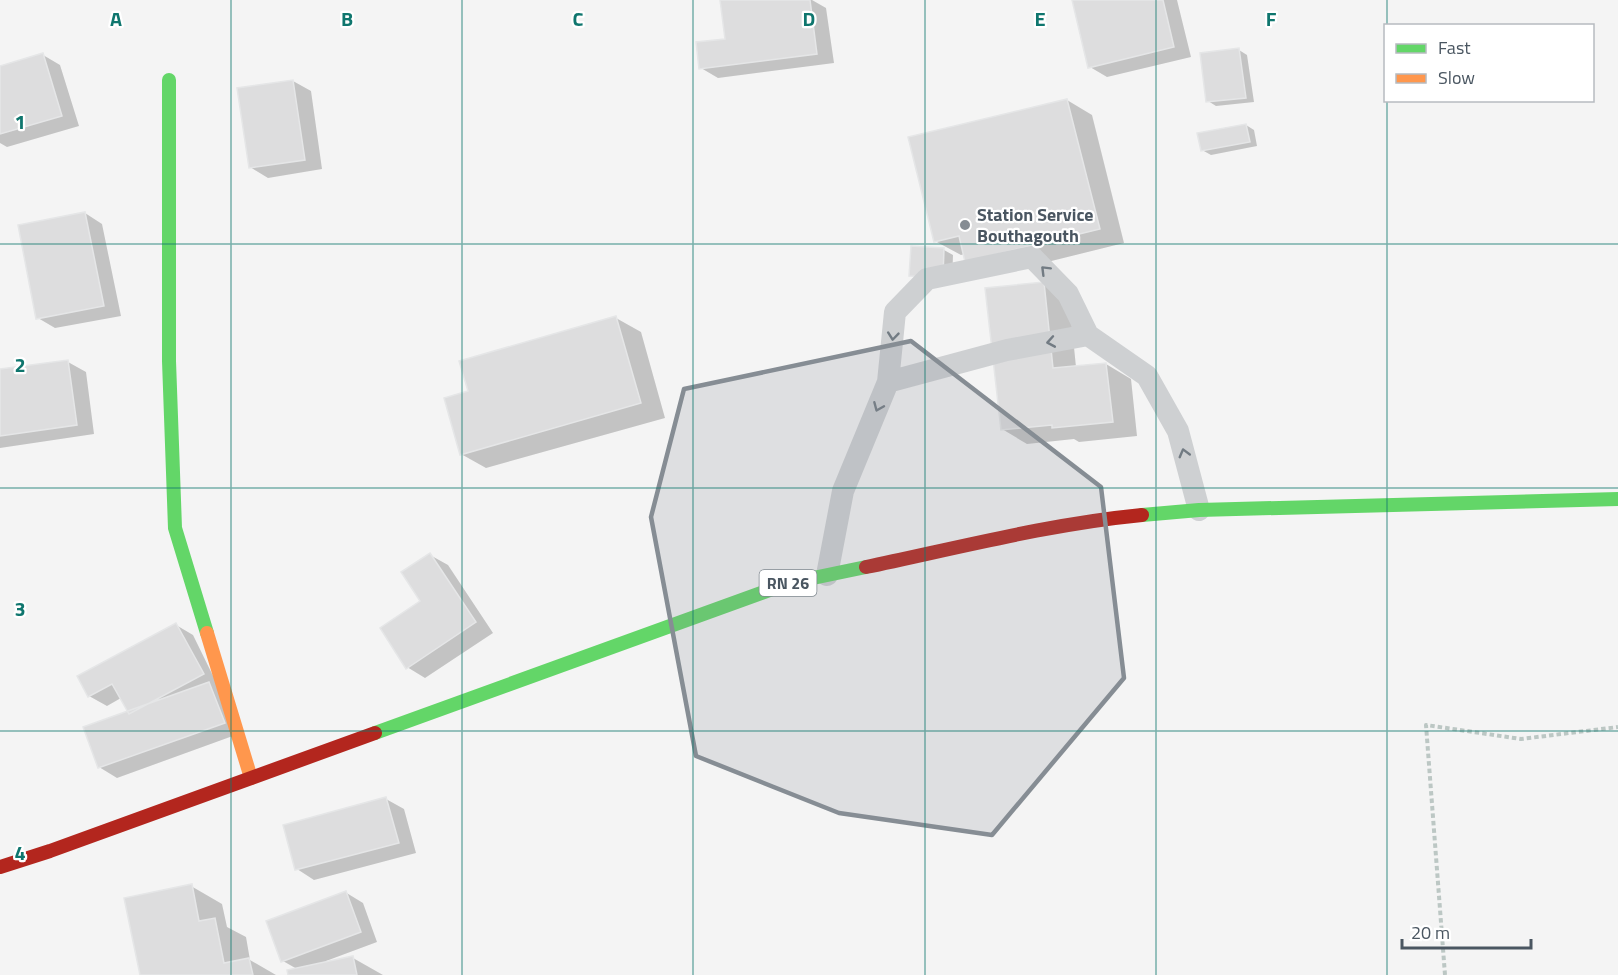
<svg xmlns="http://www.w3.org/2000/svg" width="1618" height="975" font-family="'Titillium Web',sans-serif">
<rect width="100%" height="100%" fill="#f4f4f4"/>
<!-- shadow -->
<path fill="#0003" d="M722,0h90l14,8 8,55 -116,15 -17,-10 26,-28z
M1073,0h104l14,57 -84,20 -17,-10z
M1239,50l8,5 7,47 -38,4 -8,-5z
M43,55l17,10 19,61 -72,21 -7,-4v-76z
M293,81l18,10 11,78 -54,9 -18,-11z
M1067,100l25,15 32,128 -133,33 -26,-22 -4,1 -26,-14z
M1246,125l8,5 3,16 -46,9 -9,-5z
M85,213l17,11 19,92 -66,12 -17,-10z
M913,248l31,2 9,5 -1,27 -32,-2 -9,-5z
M1043,283l26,15 7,69 30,-3 25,15 6,57 -58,6 -5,-3 -47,5 -25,-15z
M616,318l25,14 24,86 -179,50 -25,-14 9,-62z
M68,362l18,10 8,62 -94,14v-77z
M430,555l18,10 45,68 -68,45 -18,-11 15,-66z
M176,625l17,10 48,98 -124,45 -18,-11 30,-55 -8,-14 -14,8 -18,-10z
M386,799l18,10 12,44 -102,27 -17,-11z
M191,886l31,18 5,23 19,10 4,23 26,15h-135z
M345,892l18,11 14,39 -51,19 1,2 26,-5 30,17h-93l7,-6 -14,-8z"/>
<!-- building -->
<path fill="#ddddde" stroke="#e5e6e7" stroke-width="1.5" d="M720,0h90l7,54 -118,15 -3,-27 29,-3z
M1072,0h91l11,47 -86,21z
M1239,48l7,50 -40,4 -6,-49z
M43,53l19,63 -62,18v-68z
M293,80l12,80 -56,8 -12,-80z
M1067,99l33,130 -135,33 -6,-26 -25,6 -26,-105z
M1246,124l4,18 -49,9 -4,-18z
M85,212l19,94 -68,13 -18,-94z
M911,246l33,2 -1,30 -34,-2z
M1044,282l9,86 53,-5 7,59 -61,6v-3l-51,5 -16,-142z
M616,316l25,87 -181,52 -16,-57 24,-7 -9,-30z
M68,360l9,65 -77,11v-67z
M430,553l46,69 -70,47 -26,-41 40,-27 -19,-29z
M176,623l28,51 -75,40 -17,-30 -24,13 -11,-21z
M209,682l16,41 -127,45 -15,-41z
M386,797l13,46 -104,27 -12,-45z
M192,884l7,37 16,-3 9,45 25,-5 4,17h-113l-16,-77z
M346,891l15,41 -80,30 -15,-41z
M353,956l4,19h-69l-1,-5z"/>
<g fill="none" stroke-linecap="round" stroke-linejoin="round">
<!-- path -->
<path stroke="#bcc7c4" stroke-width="4" stroke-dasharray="4.5 3" stroke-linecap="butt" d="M1445,975l-19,-250 95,14 97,-12"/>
<!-- lane -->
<path stroke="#ced0d2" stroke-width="22" d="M888,382l7,-70 32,-33 105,-22 36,37 20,41
M827,575l16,-84 45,-109 119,-32 81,-15 59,41 31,55 21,79"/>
<!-- fast -->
<path stroke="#63d668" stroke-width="14" d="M169,80v281l6,167 32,105
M1142,515l57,-5 419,-11
M375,733l414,-150 77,-16"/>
<!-- slow -->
<path stroke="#ff974d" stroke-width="14" d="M207,633l44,145"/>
<!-- jam -->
<path stroke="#b3261e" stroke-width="14" d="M866,567c91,-19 183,-43 276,-52
M0,867l50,-16 325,-118"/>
</g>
<!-- one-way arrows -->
<defs><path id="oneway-chevron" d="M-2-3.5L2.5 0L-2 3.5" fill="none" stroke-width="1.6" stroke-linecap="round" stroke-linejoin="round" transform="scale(1.5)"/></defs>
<g stroke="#727b83">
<use href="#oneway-chevron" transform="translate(1045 270) rotate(-135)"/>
<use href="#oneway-chevron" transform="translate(893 336) rotate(96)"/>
<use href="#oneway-chevron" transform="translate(1051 342) rotate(170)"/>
<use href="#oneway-chevron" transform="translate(878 407) rotate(113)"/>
<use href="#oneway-chevron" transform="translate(1184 453) rotate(-105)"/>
</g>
<!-- marked area -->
<path fill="#868d94" fill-opacity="0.2" stroke="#868d94" stroke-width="4.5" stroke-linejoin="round" d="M911,341l190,146 23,191 -132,157 -153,-22 -143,-57 -45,-239 33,-128z"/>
<!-- grid -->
<path fill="none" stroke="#0f766e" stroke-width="1.5" stroke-opacity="0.55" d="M231,0v975M462,0v975M693,0v975M925,0v975M1156,0v975M1387,0v26M1387,100v875M0,244h1618M0,488h1618M0,731h1618"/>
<!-- markers -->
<circle fill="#868d94" stroke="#fff" stroke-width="2" cx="965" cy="225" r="6"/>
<g text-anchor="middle" stroke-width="4.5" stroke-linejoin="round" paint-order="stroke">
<!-- shield labels -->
<rect fill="#fff" stroke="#808990" stroke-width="1.5" x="759.5" y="570" width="57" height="26" rx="4.5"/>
<g font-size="16" font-weight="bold" fill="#4a5661">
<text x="788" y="589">RN 26</text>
</g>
<!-- poi labels -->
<g font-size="18" font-weight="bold" fill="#4a5661" stroke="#fff" text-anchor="start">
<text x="977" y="221">Station Service<tspan x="977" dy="21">Bouthagouth</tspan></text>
</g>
</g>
<g font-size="20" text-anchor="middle" font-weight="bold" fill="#0f766e" stroke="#fff" stroke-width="4.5" stroke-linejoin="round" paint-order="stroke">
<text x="116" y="26">A</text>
<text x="347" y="26">B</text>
<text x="578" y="26">C</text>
<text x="809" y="26">D</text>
<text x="1040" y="26">E</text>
<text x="1271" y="26">F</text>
<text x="20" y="129">1</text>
<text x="20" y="372">2</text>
<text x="20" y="616">3</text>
<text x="20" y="860">4</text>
</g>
<!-- legend -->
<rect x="1384" y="24" width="210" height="78" fill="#ffffff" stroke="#b7bbc0" stroke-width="1.5"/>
<rect x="1396" y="44" width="30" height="9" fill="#63d668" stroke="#b7bbc0" stroke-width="1.5"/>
<text x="1438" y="54" font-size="18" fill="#4a5661">Fast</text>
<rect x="1396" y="74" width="30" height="9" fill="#ff974d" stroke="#b7bbc0" stroke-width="1.5"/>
<text x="1438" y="84" font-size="18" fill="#4a5661">Slow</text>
<!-- scale -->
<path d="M1402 939v9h129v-9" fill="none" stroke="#4a5661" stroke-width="3"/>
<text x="1411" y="939" font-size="18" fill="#4a5661" stroke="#ffffff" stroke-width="4.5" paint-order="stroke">20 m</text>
</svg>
